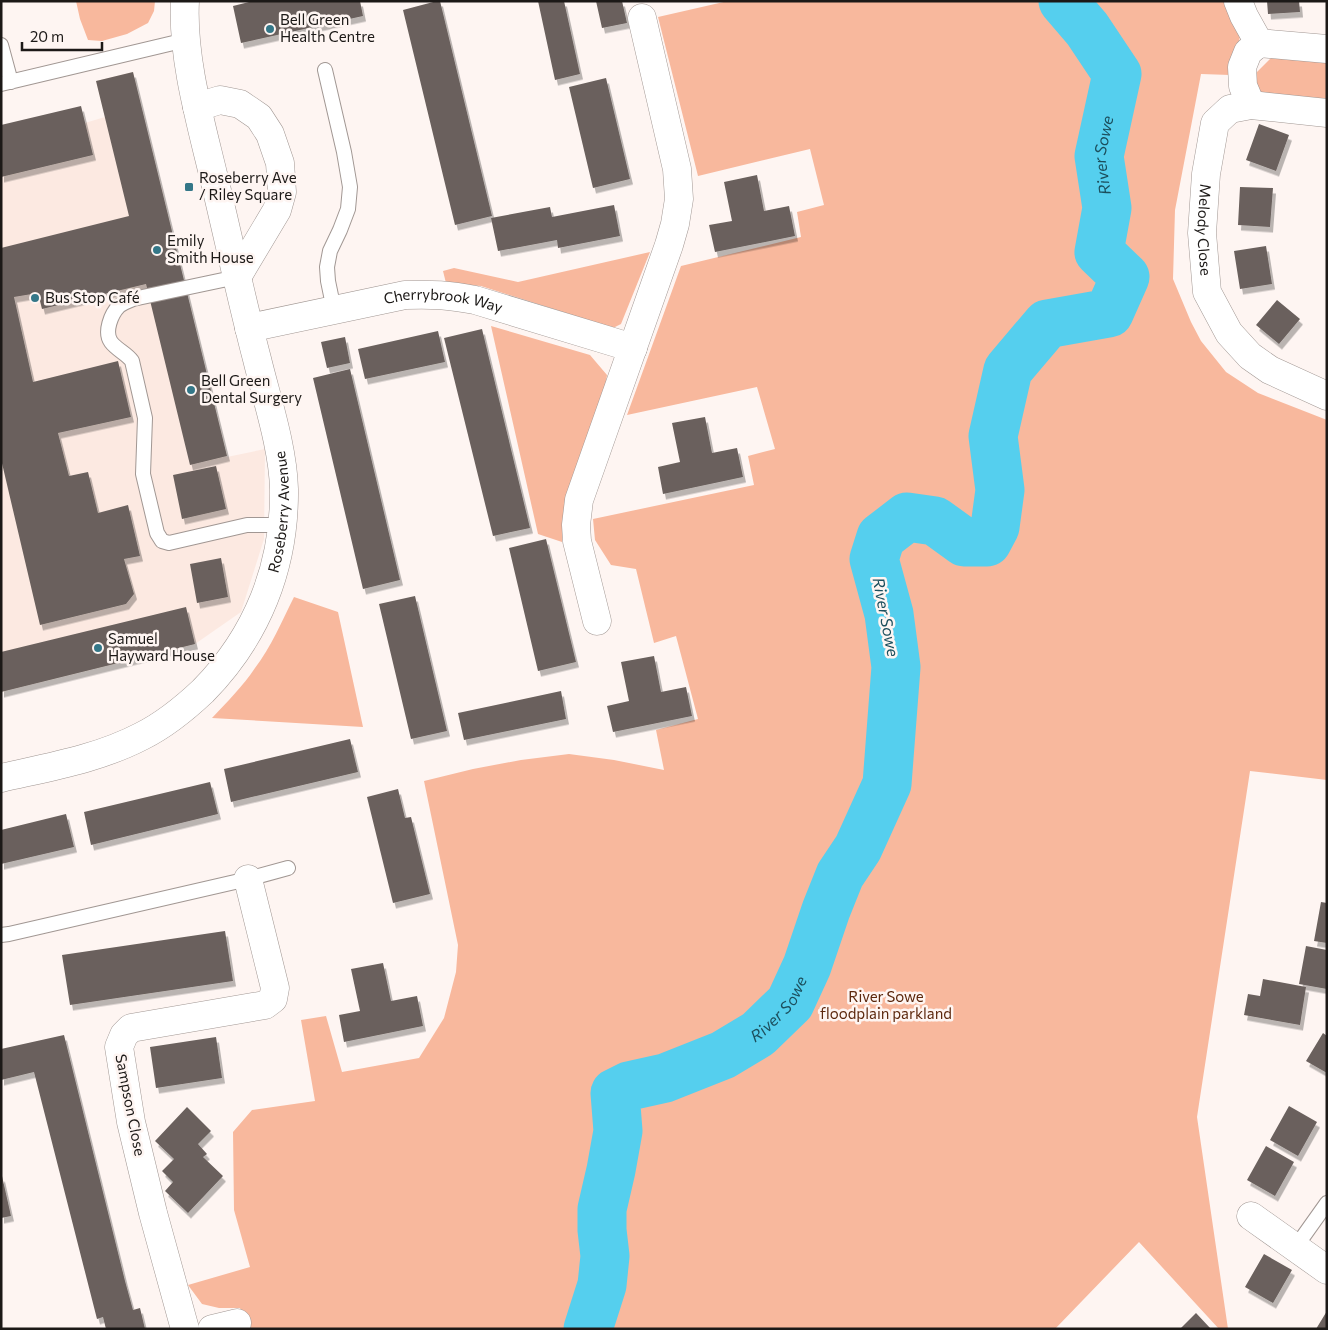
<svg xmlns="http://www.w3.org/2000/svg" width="1328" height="1330" font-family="Commissioner,sans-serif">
<defs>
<filter id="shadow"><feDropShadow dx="3" dy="5.5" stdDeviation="0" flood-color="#0004"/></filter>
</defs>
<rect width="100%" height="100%" fill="#fef5f2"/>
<!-- built -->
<path fill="#fce9e1" d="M133,72l94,385 38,-8 -1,90 -23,73 -46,32 -194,48v-544l104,-31 -9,-36z"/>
<!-- green -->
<path fill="#f8b89d" d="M76,1h79l-1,10 -6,12 -21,11 -25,7 -14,-1 -8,-21z
M728,1h498l14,36 -10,38 -29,-1 -26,136 -2,69 18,43 10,19 25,31 32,21 69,27v360l-77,-9 -53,346 31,212h-9l-80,-87 -84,87h-809l-6,-21h-21l-17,-4 -14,-19 62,-18 -16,-57 -1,-78 19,-22 63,-9 -14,-81 25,-4 16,56 77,-14 25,-40 12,-46 2,-27 -34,-164 49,-12 48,-9 48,-6 45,6 50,10 -8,-40 42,-11 -22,-83 -22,7 -18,-74 -25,-4 -16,-25 -2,-21 161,-34 -6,-29 27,-7 -18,-62 -130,28 54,-149 120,-29 -4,-25 27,-7 -14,-56 -112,27 -40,-159z
M1271,58l56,5v39l-62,-6 -9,-9 -1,-13z
M650,252l-29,72 -8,4 -132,-42 -35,-3 -3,-12 11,-3 64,14z
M491,326l99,29 17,20 -2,14 -37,110 -6,43 -24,-8z
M294,597l44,15 25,115 -151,-9c15,-16 31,-32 43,-50 16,-21 27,-47 39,-71z"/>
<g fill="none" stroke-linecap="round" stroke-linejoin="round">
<!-- river -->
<path stroke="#55cfee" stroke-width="49" id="s1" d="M588,1329l14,-44 3,-29 -3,-26v-21l9,-39 7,-39 -3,-38 14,-7 36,-8 58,-23 35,-21 32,-31 17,-37 19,-56 14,-35 18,-27 29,-64 9,-117 -7,-53 -15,-55 7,-22 26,-20 28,4 29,21h23l8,-15 5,-37 -7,-54 15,-66 39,-46 62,-11 16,-36 -26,-25 8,-44 -8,-52 18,-82 -30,-45 -24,-28"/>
</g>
<!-- building -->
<path fill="#6a615d" filter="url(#shadow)" d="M253,1h107l3,15 -122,27 -8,-37z
M437,1h3l52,215 -37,9 -52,-215z
M538,1h26l16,73 -25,6z
M596,1h26l5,22 -25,5z
M1267,1h32l1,11 -32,2z
M133,72l94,384 -37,9 -44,-181 -104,25 -4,-16 -24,4 19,85 85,-21 13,56 -73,16 11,43 19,-4 10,41 30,-8 12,51 -16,3 10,35 -8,10 -86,21 -39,-166v-211l128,-32 -33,-135z
M606,78l24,101 -37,9 -24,-101z
M81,106l12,49 -92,22v-52z
M1259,124l30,11 -13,36 -30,-11z
M757,175l7,36 25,-5 6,30 -80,16 -6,-27 23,-4 -8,-39z
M1240,187l33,1 -3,39 -32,-2z
M614,205l6,31 -62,12 -1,-8 -59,11 -7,-33 59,-11 2,10z
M1266,246l6,38 -32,5 -6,-38z
M1277,300l23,19 -21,25 -23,-19z
M482,329l48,199 -37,8 -49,-198z
M438,331l7,31 -80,17 -7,-30z
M345,337l5,26 -23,5 -6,-26z
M350,369l50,211 -37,9 -50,-211z
M705,417l7,36 25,-5 6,29 -80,17 -5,-27 22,-5 -8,-39z
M216,466l10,43 -44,10 -9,-44z
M546,539l30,123 -38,9 -29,-123z
M221,558l7,39 -31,6 -7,-39z
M415,596l32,135 -36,8 -32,-135z
M186,607l9,37 -194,48v-40z
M654,656l7,36 25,-5 6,29 -79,16 -6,-26 22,-5 -8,-39z
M561,691l5,28 -102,21 -6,-27z
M350,739l8,33 -127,30 -7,-33z
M210,782l8,32 -127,31 -7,-33z
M398,789l7,29 6,-1 19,77 -37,9 -26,-106z
M66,814l8,33 -73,17v-34z
M1321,902l6,1v40l-13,-2z
M225,931l8,50 -163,24 -8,-50z
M1306,946l21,4v39l-28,-5z
M383,963l8,38 26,-5 6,30 -79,16 -5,-27 21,-4 -9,-42z
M1263,979l43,8 -6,38 -56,-10 4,-21 12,2z
M1323,1033l4,3v37l-21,-12z
M64,1035l61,246 8,29 7,-2 5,21h-39l-3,-12 -6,2 -63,-247 -33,8v-31z
M216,1037l6,41 -66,10 -6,-41z
M1289,1106l28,16 -19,34 -28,-16z
M187,1107l24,24 -13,13 9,10 -4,3 20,19 -35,37 -23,-22 8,-9 -11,-11 12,-12 -19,-18z
M1266,1146l28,16 -19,34 -28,-16z
M2,1176l9,40 -10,2v-41z
M1264,1254l28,16 -19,33 -28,-16z
M1327,1311v18h-11z
M1196,1313l15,16h-31z"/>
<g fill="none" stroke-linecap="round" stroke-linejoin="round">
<defs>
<path id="service" d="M1,45l10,37
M325,70l19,82 6,35 -2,22 -8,21 -10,21 -3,16 1,14 6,29
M1,84l185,-44
M237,277l-104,22c-5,2 -10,4 -14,7 -8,8 -15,26 -8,36 6,8 15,11 21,19l13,57 -2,56 14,59 5,8 7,2 78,-18h36
M1,935l8,-1 239,-55 40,-11
M1295,1248l32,-45"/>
<g id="minor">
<path d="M1238,1l6,15 15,27 68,6"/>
<path d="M1251,105l-8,-19 -1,-19 6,-15 11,-9"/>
<path d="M197,107l23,-7 20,4 19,13 11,17 10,29 2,29 -5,18 -40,67"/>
<path id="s2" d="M1327,113l-76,-8 -21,4 -15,14 -9,51 -4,59 5,59 22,41 21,23 20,14 57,26"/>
<path id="s3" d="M249,328l156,-33c27,-1 44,0 70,5l158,48"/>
<path d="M597,621l-20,-80 -1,-16 3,-25 90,-255 6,-21 4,-25 -2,-30 -35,-151"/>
<path id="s4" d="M1,778c48,-11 97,-19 141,-42 22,-11 43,-28 61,-45 54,-55 82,-124 81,-202 -1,-41 -17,-89 -27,-130 -16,-61 -29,-123 -44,-185 -13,-54 -31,-117 -28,-173"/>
<path d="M1251,1216l76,54"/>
<path d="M185,1329l-32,-116 -22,-91 -12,-75 5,-12 7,-7 134,-23 8,-6 2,-11 -27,-109"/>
<path d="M212,1329l25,-6"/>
</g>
</defs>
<!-- service casing -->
<use href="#service" stroke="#a19793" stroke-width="16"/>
<!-- minor casing -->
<use href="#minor" stroke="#a19793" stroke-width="29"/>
<!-- service -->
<use href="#service" stroke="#fff" stroke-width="14"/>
<!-- minor -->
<use href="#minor" stroke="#fff" stroke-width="28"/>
</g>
<!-- markers -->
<g fill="#347788" stroke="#fef5f2" stroke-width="2">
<circle cx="270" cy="29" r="5"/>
<rect x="184" y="182" width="10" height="10" rx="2.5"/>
<circle cx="157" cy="250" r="5"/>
<circle cx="35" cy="298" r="5"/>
<circle cx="191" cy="390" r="5"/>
<circle cx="98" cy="648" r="5"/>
</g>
<g text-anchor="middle" stroke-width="5" stroke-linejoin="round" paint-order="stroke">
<!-- poi labels -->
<g font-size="15" fill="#1c1917" stroke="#fef5f2" text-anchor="start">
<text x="280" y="25">Bell Green<tspan x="280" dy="17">Health Centre</tspan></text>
<text x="199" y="183">Roseberry Ave<tspan x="199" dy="17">/ Riley Square</tspan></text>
<text x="167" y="246">Emily<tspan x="167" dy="17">Smith House</tspan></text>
<text x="45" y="303">Bus Stop Café</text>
<text x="201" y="386">Bell Green<tspan x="201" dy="17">Dental Surgery</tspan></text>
<text x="108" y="644">Samuel<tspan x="108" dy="17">Hayward House</tspan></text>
</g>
<!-- street labels -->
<g font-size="15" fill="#1c1917" stroke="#fef5f2">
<text dy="5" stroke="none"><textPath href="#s2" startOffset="226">Melody Close</textPath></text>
<text dy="5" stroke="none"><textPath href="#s3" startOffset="198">Cherrybrook Way</textPath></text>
<text dy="5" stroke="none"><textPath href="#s4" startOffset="424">Roseberry Avenue</textPath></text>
<text transform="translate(130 1105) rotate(79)" y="5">Sampson Close</text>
</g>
<!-- park labels -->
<g font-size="15" fill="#5c270c" stroke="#fef5f2">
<text x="886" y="1002">River Sowe<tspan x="886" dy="17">floodplain parkland</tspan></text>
</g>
<!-- water labels -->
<g font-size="16" font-style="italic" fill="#1c4f5d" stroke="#fef5f2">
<text dy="6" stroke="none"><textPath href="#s1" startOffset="1525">River Sowe</textPath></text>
<text transform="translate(886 617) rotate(79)" y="6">River Sowe</text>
<text dy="6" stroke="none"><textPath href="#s1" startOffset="429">River Sowe</textPath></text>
</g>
</g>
<!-- border -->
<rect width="1328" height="1330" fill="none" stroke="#1c1917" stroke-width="5"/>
<!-- scale -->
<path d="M22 42v8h80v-8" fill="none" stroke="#1c1917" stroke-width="2.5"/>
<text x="30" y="42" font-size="15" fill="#1c1917" stroke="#fef5f2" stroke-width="4" paint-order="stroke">20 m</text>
</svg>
